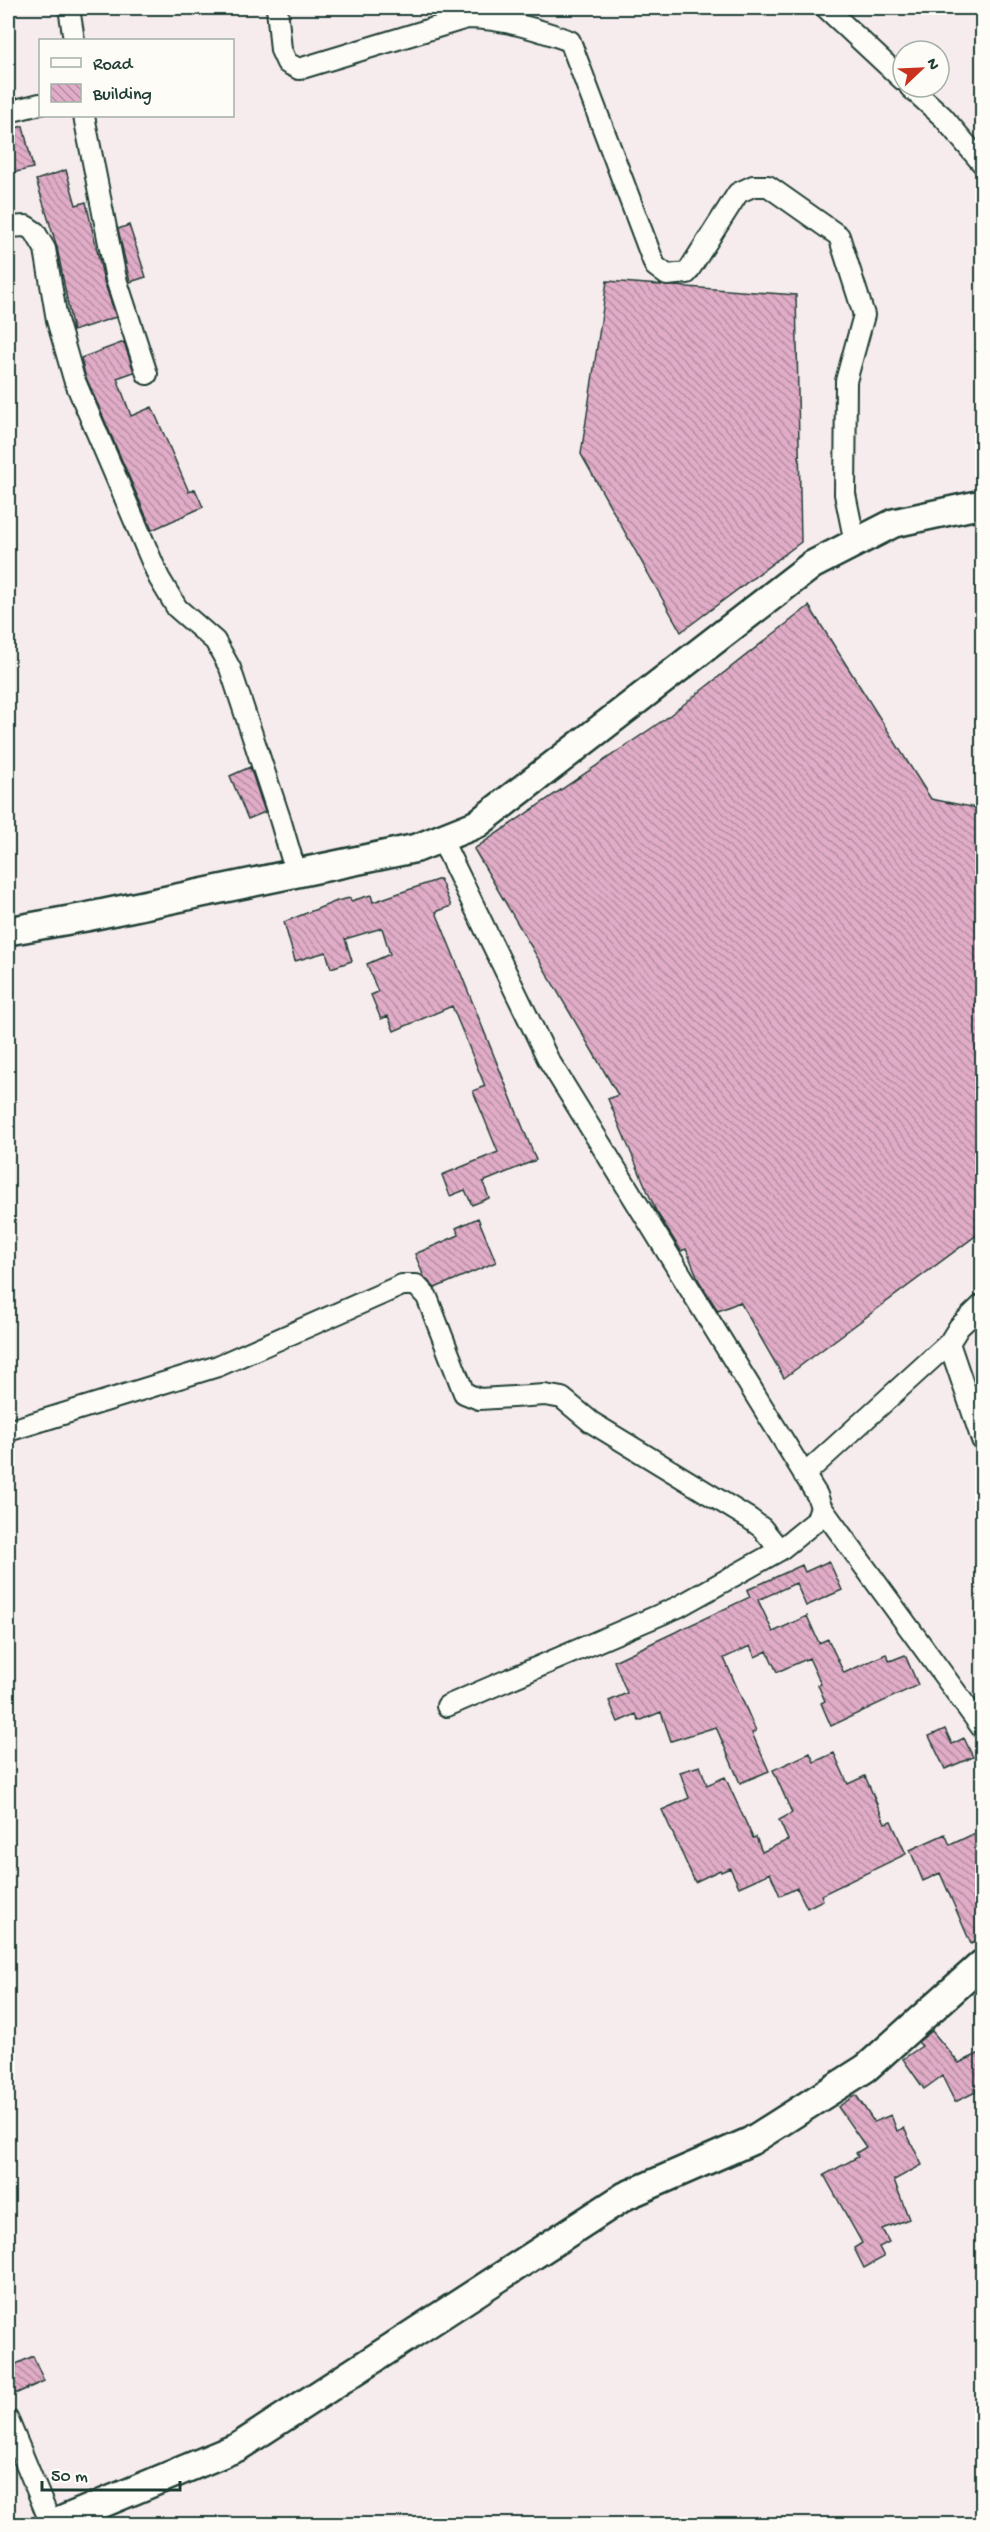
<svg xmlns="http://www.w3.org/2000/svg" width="990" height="2532" font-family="'Gochi Hand',sans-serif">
<defs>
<pattern id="building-back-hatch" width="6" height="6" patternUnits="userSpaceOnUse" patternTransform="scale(1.5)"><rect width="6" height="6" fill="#e1acc7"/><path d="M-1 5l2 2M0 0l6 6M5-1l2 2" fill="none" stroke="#b68da2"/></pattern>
</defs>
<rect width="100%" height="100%" fill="#f7eced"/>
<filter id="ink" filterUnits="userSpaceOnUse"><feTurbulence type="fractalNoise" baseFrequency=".0167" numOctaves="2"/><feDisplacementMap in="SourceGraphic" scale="12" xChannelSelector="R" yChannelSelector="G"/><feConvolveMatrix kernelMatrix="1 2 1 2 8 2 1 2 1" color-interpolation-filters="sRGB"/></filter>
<g filter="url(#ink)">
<!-- building -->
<path fill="url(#building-back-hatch)" stroke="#1f3d34" stroke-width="1.5" d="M23,126l10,42 -25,6v-44z
M66,170l10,35 10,-3 18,79 12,36 -43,14 -16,-84 -21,-67z
M129,225l17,52 -16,5 -12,-53z
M607,281l189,14 5,247 -120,90 -100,-178z
M124,342l10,30 -17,6 14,38 21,-9 37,85 6,-3 8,18 -51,23 -67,-155 -4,-17z
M809,606l122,193 51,10v422l-198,147 -44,-76 -22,9 -19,-30 -13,-32 -5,2 -25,-40 -48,-112 10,-4 -144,-246 191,-130z
M250,767l15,45 -17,7 -18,-43z
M440,879l11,27 -15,6 100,248 -53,22 6,16 -17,7 -7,-15 -15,6 -8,-21 56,-23 -25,-61 12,-5 -33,-80 -58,25 -6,-15 -7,3 -10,-24 7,-3 -11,-28 23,-10 -8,-26 -37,11 7,22 -21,7 -5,-16 -31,9 -11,-39 53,-21 13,-3 1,3 20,-6 2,7z
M478,1218l18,44 -61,26 -11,-11 -9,-23 44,-19 -3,-7z
M829,1561l13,29 -36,16 -10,-23 -38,17 15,32 34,-16 12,27 9,-4 16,34 42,-19 4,7 15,-6 13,30 -87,41 -10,-23 4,-2 -7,-16 3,-1 -12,-26 -32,14 -10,-21 -12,6 -5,-11 -26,12 32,73 -4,2 17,38 -29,12 -24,-56 -45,14 -10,-29 -22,9 -3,-7 -18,8 -9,-21 18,-8 -13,-32 136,-64 -3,-7 55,-25 3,7z
M945,1729l7,15 12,-6 9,19 -28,12 -16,-33z
M810,1753l4,9 20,-9 14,31 17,-8 20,47 6,-2 15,33 -85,41 2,5 -16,8 -10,-20 -17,8 -10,-23 -31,14 -9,-19 -9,4 -1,-2 -25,12 -33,-72 27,-12 -9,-26 20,-6 7,19 18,-8 28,61 3,-1 6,15 26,-12 -9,-20 13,-7 -19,-43z
M982,1830v108l-11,6 -31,-71 -17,8 -13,-31 35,-16 5,11z
M932,2031l27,32 23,-11v37l-27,13 -13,-26 -18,13 -21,-30 19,-13 -4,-4z
M856,2095l18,27 17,-7 6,16 7,-3 18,37 -28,15 15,39 -27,10 7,13 -10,5 5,10 -20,11 -10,-20 8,-5 -38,-68 34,-18 -2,-4 10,-6 -28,-40z
M33,2356l11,25 -36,16v-29z"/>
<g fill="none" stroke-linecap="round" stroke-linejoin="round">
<defs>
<path id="street" d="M69,8l5,32
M277,8l4,42 6,13 12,6 168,-51c34,0 71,11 103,23l85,225 12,9 20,-2 51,-80 15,-7h15l71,50 25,79 -18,66 -1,113 10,49
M826,8l77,72
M910,87l33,30 39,46
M8,112l32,-8
M84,116l32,163 31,95
M8,227l18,-1 9,6 10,17 12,71 17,59 85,199 18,30 38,33 15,27 50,151 16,54
M441,838l107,221 269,436 4,12 -5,14 -36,29 -102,57 -231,99
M949,1343l33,97
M8,1431l210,-65 184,-81h14l11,12 37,96 15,6 66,-4 17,3 29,24 159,97 12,9 18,22
M804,1475l145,-132 10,-16 23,-22
M821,1507l161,221
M8,2420l43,104"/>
<path id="secondary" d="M8,931l78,-14 331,-69 60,-24 335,-259 82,-42 88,-19
M53,2524l185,-77 387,-251 126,-55 115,-73 116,-104"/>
</defs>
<!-- street casing -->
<use href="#street" stroke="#1f3d34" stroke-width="24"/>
<!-- secondary casing -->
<use href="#secondary" stroke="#1f3d34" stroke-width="32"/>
<!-- street -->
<use href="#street" stroke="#fdfcf7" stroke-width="20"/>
<!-- secondary -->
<use href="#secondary" stroke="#fdfcf7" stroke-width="27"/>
</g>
</g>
<!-- margin -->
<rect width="990" height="2532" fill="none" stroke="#fdfcf7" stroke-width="30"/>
<rect x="15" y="15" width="960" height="2502" fill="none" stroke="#1f3d34" stroke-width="2" filter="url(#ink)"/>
<!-- legend -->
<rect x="39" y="39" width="195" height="78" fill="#fdfcf7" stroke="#a4b0a9" stroke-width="1.5"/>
<rect x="51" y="58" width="30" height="9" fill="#fdfcf7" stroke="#a4b0a9" stroke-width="1.5"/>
<text x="93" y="69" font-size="18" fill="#1f3d34">Road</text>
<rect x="51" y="84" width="30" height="18" fill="url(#building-back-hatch)" stroke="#a4b0a9" stroke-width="1.5"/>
<text x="93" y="99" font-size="18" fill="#1f3d34">Building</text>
<!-- north arrow -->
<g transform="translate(921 69) rotate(67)"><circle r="28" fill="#fdfcf7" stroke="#a4b0a9" stroke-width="1.5"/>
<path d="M0-4.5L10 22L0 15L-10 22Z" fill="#c8321e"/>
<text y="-9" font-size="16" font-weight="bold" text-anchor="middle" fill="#1f3d34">N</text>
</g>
<!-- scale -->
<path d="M42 2481v9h138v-9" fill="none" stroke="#1f3d34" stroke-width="3"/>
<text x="51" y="2481" font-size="18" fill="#1f3d34" stroke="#fdfcf7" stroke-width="4.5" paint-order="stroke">50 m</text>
</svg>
